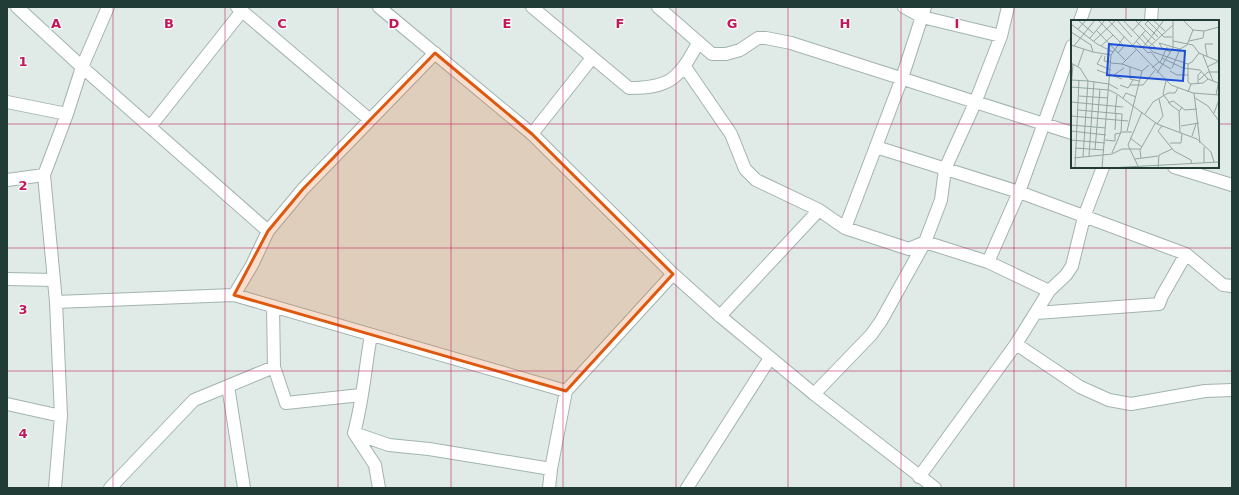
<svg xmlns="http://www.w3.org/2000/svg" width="1239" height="495" font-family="'DejaVu Sans',sans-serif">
<rect width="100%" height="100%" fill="#e0ebe7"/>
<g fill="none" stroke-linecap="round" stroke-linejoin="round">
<defs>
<path id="service" d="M228,386l16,102"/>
<path id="minor" d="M17,7l65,60 186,164
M532,7l97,81c42,0 50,-10 69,-45
M658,7l54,47h14l14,-4 18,-12h8l25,5 281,90
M904,7l18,10 79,19
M242,11l127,108
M1080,21l5,-14
M1151,21l1,-14
M685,67l46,67 14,35 11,11 63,30
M7,102l60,12
M150,127l92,-116 -5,-4
M532,134l60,-76
M876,147l143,45 167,62 37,31 9,1
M1174,167l58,18
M7,180l37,-5
M845,228l57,-150 23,-71
M988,262l31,-70 53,-146
M7,279l47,1
M1049,291l17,-16 6,-9 12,-49 19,-50
M234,295l18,-30 16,-34 35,-42 132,-136
M56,302l178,-7 332,96
M273,306l1,61 12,36 75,-8
M1036,313l123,-9 3,-8 24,-42
M720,316l99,-106 26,18 64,21 16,-7 63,20 61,29 -33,53 -97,133
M371,335c-6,33 -8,66 -17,98l21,32 4,23
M1016,344l64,43 29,13 22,4 74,-13 27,-1
M814,394l57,-59 10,-14 44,-79 16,-42 4,-31 30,-66 26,-67 7,-29
M7,404l54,12
M354,433l35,12 40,4 122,20
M55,488l6,-72 -5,-114 -12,-127 23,-61 15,-47 26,-60
M110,488l84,-88 80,-33
M549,488l2,-19 15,-78 107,-117
M687,488l83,-130"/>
<path id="tertiary" d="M379,7l153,127 141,140 47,42 94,78 121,94"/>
</defs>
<!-- service casing -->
<use href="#service" stroke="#a3b3af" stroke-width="14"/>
<!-- minor casing -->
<use href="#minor" stroke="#a3b3af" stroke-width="14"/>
<!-- tertiary casing -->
<use href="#tertiary" stroke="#a3b3af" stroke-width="14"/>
<!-- service -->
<use href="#service" stroke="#fff" stroke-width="12"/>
<!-- minor -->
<use href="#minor" stroke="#fff" stroke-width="12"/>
<!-- tertiary -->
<use href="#tertiary" stroke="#fff" stroke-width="12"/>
</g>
<!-- marked area -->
<path fill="#de580e" fill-opacity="0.2" stroke="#de580e" stroke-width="3" stroke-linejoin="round" d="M435,53l97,81 141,140 -107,117 -332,-96 34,-64 35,-42z"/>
<!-- grid -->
<path fill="none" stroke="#c2185b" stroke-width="1" stroke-opacity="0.55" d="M113,7v481M225,7v481M338,7v481M451,7v481M563,7v481M676,7v481M788,7v481M901,7v481M1014,7v481M1126,7v14M7,124h1065M1218,124h14M1126,167v321M7,248h1225M7,371h1225"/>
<!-- overview -->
<g transform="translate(1071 20)">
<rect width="148" height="148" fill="#e0ebe7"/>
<path fill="none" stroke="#94a5a1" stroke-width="1" d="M27,0l26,26 -6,7M37,0l63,65 22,8 26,2M46,0l15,17M52,0l30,32 35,12M64,0l20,20M76,0l17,17h8M112,0l10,10 11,1 15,-4M8,1l14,12M77,1l-3,3 13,13M83,1l11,10M0,4l26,20 16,8M7,9l8,-9M25,10l29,30M61,11l10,-11M0,12l20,13 2,7 18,3M71,14l6,7 16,-21M19,18l15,-18M23,21l22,-21M65,21l12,12 3,-1M102,21l20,4 6,8 19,8M118,21l14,-3 1,-7M88,23l21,6 7,-4 6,-15M88,23l3,5 9,4M0,25l22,7M3,26l21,-26M30,26l12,-11M61,26l13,-15M78,27l24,-22M71,28l6,-7 8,7M80,32l8,10M31,35l-5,9 14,6M132,35l10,26M34,36l-1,5 7,1M136,36l-2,-12h8M91,38l21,10 17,2 8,9 10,4M0,43l9,5 8,13 21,3 9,5M40,43l11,1 20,7M89,43l7,-16M51,44l14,-14M117,44v18l3,2 -3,8M117,44l4,-2 7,-9M7,46l6,-17M59,47v12l9,2M136,47l12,-6M81,48l7,-6 12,7M101,48l8,-19M26,50l25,9M99,51l7,4h11M86,53l16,-25v-27M43,55l10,-7M0,60l17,1 -5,76M128,60l9,-8h11M95,61l-3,13 8,11 8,6M120,64l12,-1 5,-4M127,64v-9l3,-3M49,65l8,3 5,-8M59,65h13l12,-15M0,67l38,3 8,4 40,30 40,15 14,13 3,10M0,69l2,-25M123,73l6,50M145,75l3,-15M8,76l29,2M52,78l3,-5 10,4M124,78l13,8 11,15M0,82l52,5M97,83l5,-2 12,9 12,-1M7,90l44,4 -1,18M44,93l2,-18M143,93l5,-13M74,94l8,-12 15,-9h7l3,-5M0,96l57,5M86,104l6,-8 -4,-17M0,105l35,3M91,106l-4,5 16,20 17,9 1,4M110,106l18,-3M44,110l1,-17M0,111l35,4M56,111l15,-60 7,-6M109,112l-1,-20 3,-5M121,116l4,-12M59,118l12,9M0,120l34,3M34,120l10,1v-7l6,-1M99,123h11l1,-10M133,127v16M4,128l29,2M24,130l5,-61M41,133l9,-21h11M18,136l5,-75M3,138l38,-4 10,-5h18M70,138l-1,-8 16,-28M64,139l23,-3M67,146l-10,-21 14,-33M4,148l4,-88M31,148l9,-113 13,-18M37,148l111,-6M87,148l1,-13 13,-6"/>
<path fill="#1d4ed8" fill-opacity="0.15" stroke="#1d4ed8" stroke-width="2" d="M38,24l76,7 -2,30 -76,-6z"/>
<rect width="148" height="148" fill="none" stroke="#213b37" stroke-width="2"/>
</g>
<g font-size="13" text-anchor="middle" font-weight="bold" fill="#c2185b" stroke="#f1f8f5" stroke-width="3" stroke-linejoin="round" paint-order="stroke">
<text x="56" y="28">A</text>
<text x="169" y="28">B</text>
<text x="282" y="28">C</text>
<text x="394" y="28">D</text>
<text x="507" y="28">E</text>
<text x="620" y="28">F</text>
<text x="732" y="28">G</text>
<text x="845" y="28">H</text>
<text x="957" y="28">I</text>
<text x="23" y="66">1</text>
<text x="23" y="190">2</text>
<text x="23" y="314">3</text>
<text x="23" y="438">4</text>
</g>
<!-- border -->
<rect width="1239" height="495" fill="none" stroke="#213b37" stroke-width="16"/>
</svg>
